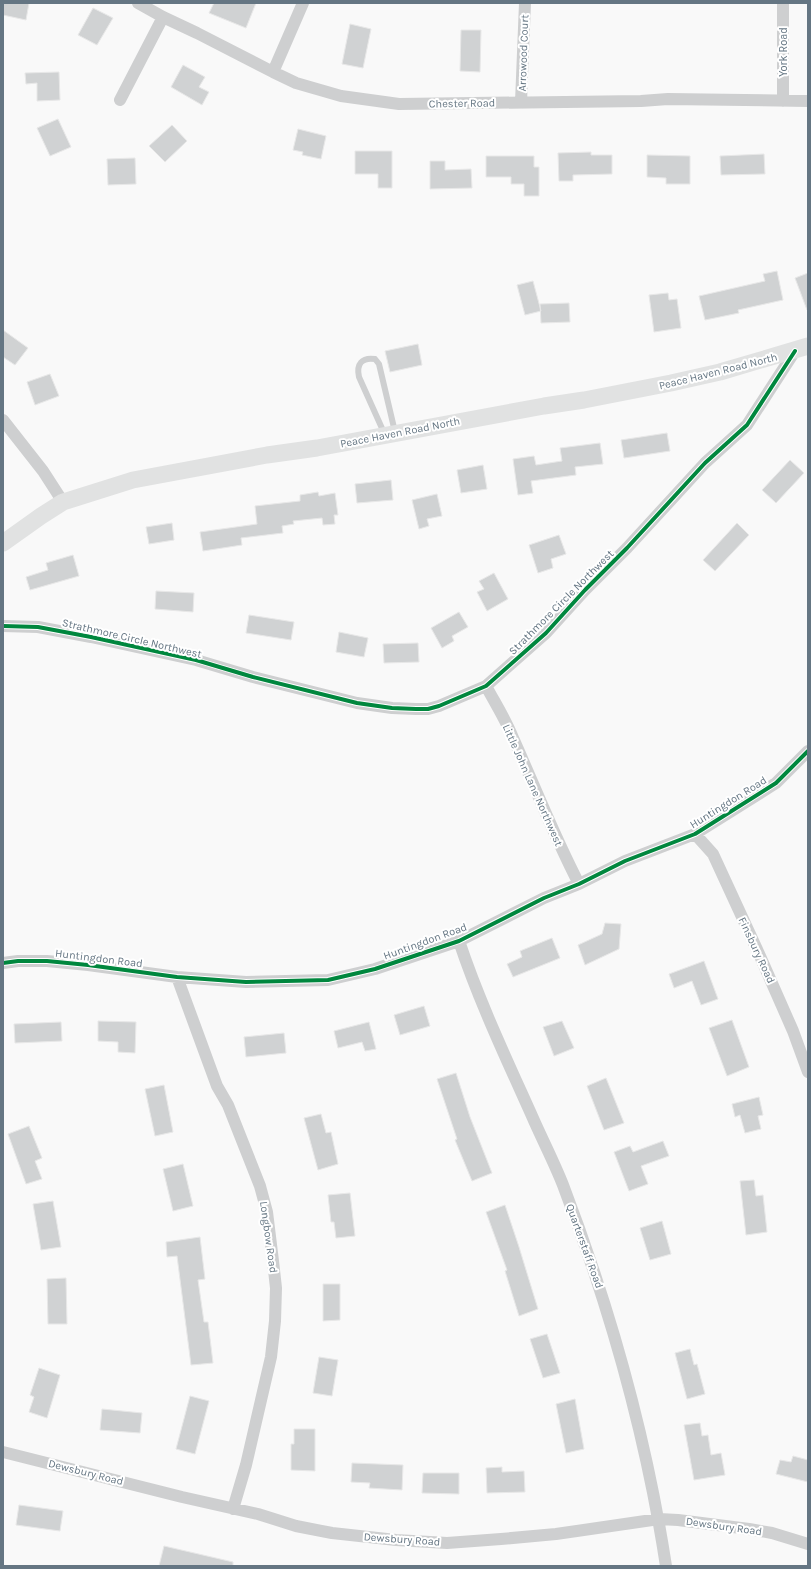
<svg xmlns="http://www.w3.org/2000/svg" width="811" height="1569" font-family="Karla,sans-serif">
<rect width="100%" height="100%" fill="#f9f9f9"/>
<!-- building -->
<path fill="#d0d2d3" stroke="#e8e8e8" d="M3,3h26l-3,17 -23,-5z
M214,3h42l-10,25 -37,-15z
M93,8l20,10 -16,27 -19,-10z
M350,24l21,5 -8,39 -21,-4z
M461,30h20l-1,42 -20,-1z
M183,65l22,12 -6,10 10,5 -7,13 -31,-18z
M59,72l1,28 -23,1v-18l-11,1 -1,-11z
M58,119l13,28 -21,9 -13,-28z
M172,125l15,16 -22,21 -16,-16z
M298,129l28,7 -5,23 -19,-4 1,-3 -10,-2z
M355,151h37v37h-14v-14h-23z
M591,152v3h21v19l-39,1v6h-14l-1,-28z
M764,154l1,20 -44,1 -1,-19z
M647,155l43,1v28h-24v-6l-19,-1z
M486,156h48v11h5v29h-15v-12h-13v-7h-25z
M135,158l1,26 -28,1 -1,-26z
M430,161h15v9l26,-1 1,19 -42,1z
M777,271l6,29 -45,10 1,3 -34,7 -6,-24 66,-15 -2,-7z
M808,273v36l-1,1 -12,-32z
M533,281l8,30 -16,4 -8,-30z
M668,293l1,7 8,-1 4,29 -27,4 -5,-37z
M569,303l1,19 -29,1 -1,-19z
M3,330l25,18 -13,17 -12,-8z
M418,344l4,21 -32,7 -5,-21z
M50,374l9,22 -24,9 -8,-23z
M667,433l3,18 -46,7 -3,-18z
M600,443l3,21 -28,3 1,8 -45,6 2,12 -15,2 -5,-36 21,-3 2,9 26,-4 -2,-13z
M790,460l14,13 -28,30 -14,-13z
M483,465l4,24 -26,4 -4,-23z
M391,480l2,20 -36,3 -2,-19z
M318,492l1,4 16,-3 3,22h-4l1,9 -12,1 -1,-7 -29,3 1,3 -12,2 1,7 -42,5 1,7 -39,6 -3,-19 57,-8 -2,-18 45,-5v-6z
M437,494l5,22 -15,3 2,7 -10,3 -7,-29z
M172,523l2,17 -25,4 -3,-17z
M737,523l12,12 -34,36 -12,-11z
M559,535l7,19 -15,5 2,9 -15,5 -9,-28z
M73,555l6,21 -49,14 -4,-13 22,-7 -2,-7z
M494,573l14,26 -21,12 -10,-19 7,-3 -5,-8z
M156,591l38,2 -1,19 -38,-3z
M459,612l9,15 -16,9 2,5 -12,7 -11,-20z
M249,615l45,7 -3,18 -45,-7z
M339,632l29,6 -4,19 -28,-5z
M418,643l1,19 -35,1 -1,-19z
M605,923l16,1 -2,25 -34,16 -7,-20 24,-11z
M552,938l8,20 -47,19 -6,-13 15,-7 -2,-6z
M704,961l14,38 -17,6 -9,-24 -18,7 -5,-14z
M424,1006l6,20 -30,9 -6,-20z
M732,1020l17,47 -22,9 -18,-48z
M98,1021l38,1 -1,31 -17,-1v-10l-20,-1z
M562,1021l12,27 -20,8 -11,-29z
M61,1022l1,19 -47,2 -1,-19z
M369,1022l7,27 -11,2 -3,-9 -24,6 -4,-17z
M284,1033l2,20 -40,4 -2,-20z
M456,1073l14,44 22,56 -20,8 -17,-41 2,-1 -20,-60z
M606,1078l18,45 -20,7 -17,-44z
M164,1085l9,47 -18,4 -10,-47z
M759,1097l4,18 -5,1 3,13 -16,4 -5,-18 -5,2 -3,-13z
M321,1114l5,19 5,-1 7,32 -20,6 -14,-52z
M29,1126l13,32 -7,3 7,18 -16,5 -18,-50z
M663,1141l6,15 -28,10 7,18 -19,7 -15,-39 16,-6 3,6z
M183,1164l10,42 -20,5 -10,-42z
M754,1180l2,16 7,-1 4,37 -21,3 -6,-54z
M350,1193l5,43 -19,2 -2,-16h-3l-3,-27z
M53,1201l8,46 -20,3 -8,-46z
M505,1205l14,42 19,62 -19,7 -14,-45 2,-1 -21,-58z
M662,1221l9,33 -21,6 -10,-32z
M200,1237l5,42 -7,1 6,42h4l5,41 -22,2 -14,-109 -10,1 -1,-15z
M66,1278l1,46h-19l-1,-45z
M323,1284h17v36l-17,1z
M547,1334l13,39 -17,5 -13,-39z
M690,1349l4,16 3,-1 8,30 -18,5 -12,-46z
M319,1357l19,3 -6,36 -19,-3z
M39,1368l21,7 -13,43 -18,-6 5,-15 -4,-2z
M190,1396l19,5 -14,53 -19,-5z
M575,1399l9,50 -18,4 -10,-49z
M102,1409l40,4 -2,20 -40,-3z
M700,1423l2,13 6,-1 3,20 10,-2 4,22 -31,5 -10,-55z
M294,1429h21v42l-24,-1v-26h3z
M793,1456l15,4v22l-32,-8 4,-14 11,2z
M352,1463l51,2 -1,25 -33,-2 1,-5 -19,-1z
M502,1467v5l22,-1 1,21 -38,1 -1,-25z
M423,1473h36v21l-37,-1z
M19,1505l44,6 -3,20 -44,-6z
M164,1546l69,16v4h-74z"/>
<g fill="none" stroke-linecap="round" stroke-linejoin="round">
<!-- lane -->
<path stroke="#cecfd0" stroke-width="6" d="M385,435l-26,-58c-3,-13 3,-20 16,-18l4,5 16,68"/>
<!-- street -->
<path stroke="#cecfd0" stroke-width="12" d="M138,3l25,14 34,16 76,39 23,11 45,13 58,8 242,-3 27,-2 140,2
M783,3v98
M273,72l30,-69
M120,100l43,-83
M521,102l4,-99
M3,420l40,51 20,31
M3,626l35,1 53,10 105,23 57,17 104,26 35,5 24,1h12l11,-3 47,-20 60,-53 39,-43 42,-42 78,-85 42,-38 48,-74
M486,686c9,17 20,34 27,52 22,49 41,98 66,146
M695,834l18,20 47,102 33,75 15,41
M459,941c20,60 47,117 73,175 10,23 22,46 31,69 47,123 83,251 103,381
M3,963l15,-2h29l41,4 89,12 69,5 82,-2 47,-11 84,-28 85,-43 35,-14 46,-23 70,-27 81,-51 32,-32
M177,977l40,109 11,19 32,81 7,26 6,49 3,27 -1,33 -4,36 -25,108 -13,44
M3,1452l179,45 76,17 38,12 36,7 64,7 51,3 54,-4 55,-5 103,-15 19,1 71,9 23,4 36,11"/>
<!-- secondary -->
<path stroke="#e1e2e2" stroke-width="17" d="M3,543l38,-27 22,-14 70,-22 134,-25 50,-7 227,-42 40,-6 87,-17 49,-11 88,-26"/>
<defs>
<path id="cycleway" d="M3,626l35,1 53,10 105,23 57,17 104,26 35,5 24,1h12l11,-3 47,-20 60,-53 39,-43 42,-42 78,-85 42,-38 48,-74
M3,963l15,-2h29l41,4 89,12 69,5 82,-2 47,-11 84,-28 85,-43 35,-14 46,-23 70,-27 81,-51 32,-32"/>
</defs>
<!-- cycleway casing -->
<use href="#cycleway" stroke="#fff" stroke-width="6"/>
<!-- cycleway -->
<use href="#cycleway" stroke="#00873e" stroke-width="4"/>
</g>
<g text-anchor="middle" stroke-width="4" stroke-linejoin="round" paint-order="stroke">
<!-- street labels -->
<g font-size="11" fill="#657683" stroke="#fff">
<text transform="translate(783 52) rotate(-90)" y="4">York Road</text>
<text transform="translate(523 53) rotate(-88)" y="4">Arrowood Court</text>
<text transform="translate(462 103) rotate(-1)" y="4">Chester Road</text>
<text transform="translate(718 371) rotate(-14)" y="4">Peace Haven Road North</text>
<text transform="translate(400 432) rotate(-11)" y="4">Peace Haven Road North</text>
<text transform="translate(561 602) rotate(-45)" y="4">Strathmore Circle Northwest</text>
<text transform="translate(132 638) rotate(13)" y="4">Strathmore Circle Northwest</text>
<text transform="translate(533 785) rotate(66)" y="4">Little John Lane Northwest</text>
<text transform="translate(728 802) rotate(-32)" y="4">Huntingdon Road</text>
<text transform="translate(425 941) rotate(-20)" y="4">Huntingdon Road</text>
<text transform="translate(757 950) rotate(65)" y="4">Finsbury Road</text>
<text transform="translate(99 958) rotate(7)" y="4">Huntingdon Road</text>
<text transform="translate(269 1237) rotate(82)" y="4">Longbow Road</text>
<text transform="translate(585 1246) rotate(70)" y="4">Quarterstaff Road</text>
<text transform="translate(86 1472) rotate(14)" y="4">Dewsbury Road</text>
<text transform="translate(724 1526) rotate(8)" y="4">Dewsbury Road</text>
<text transform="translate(402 1539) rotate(4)" y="4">Dewsbury Road</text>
</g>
</g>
<!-- border -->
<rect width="811" height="1569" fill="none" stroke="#657683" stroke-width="8"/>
</svg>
